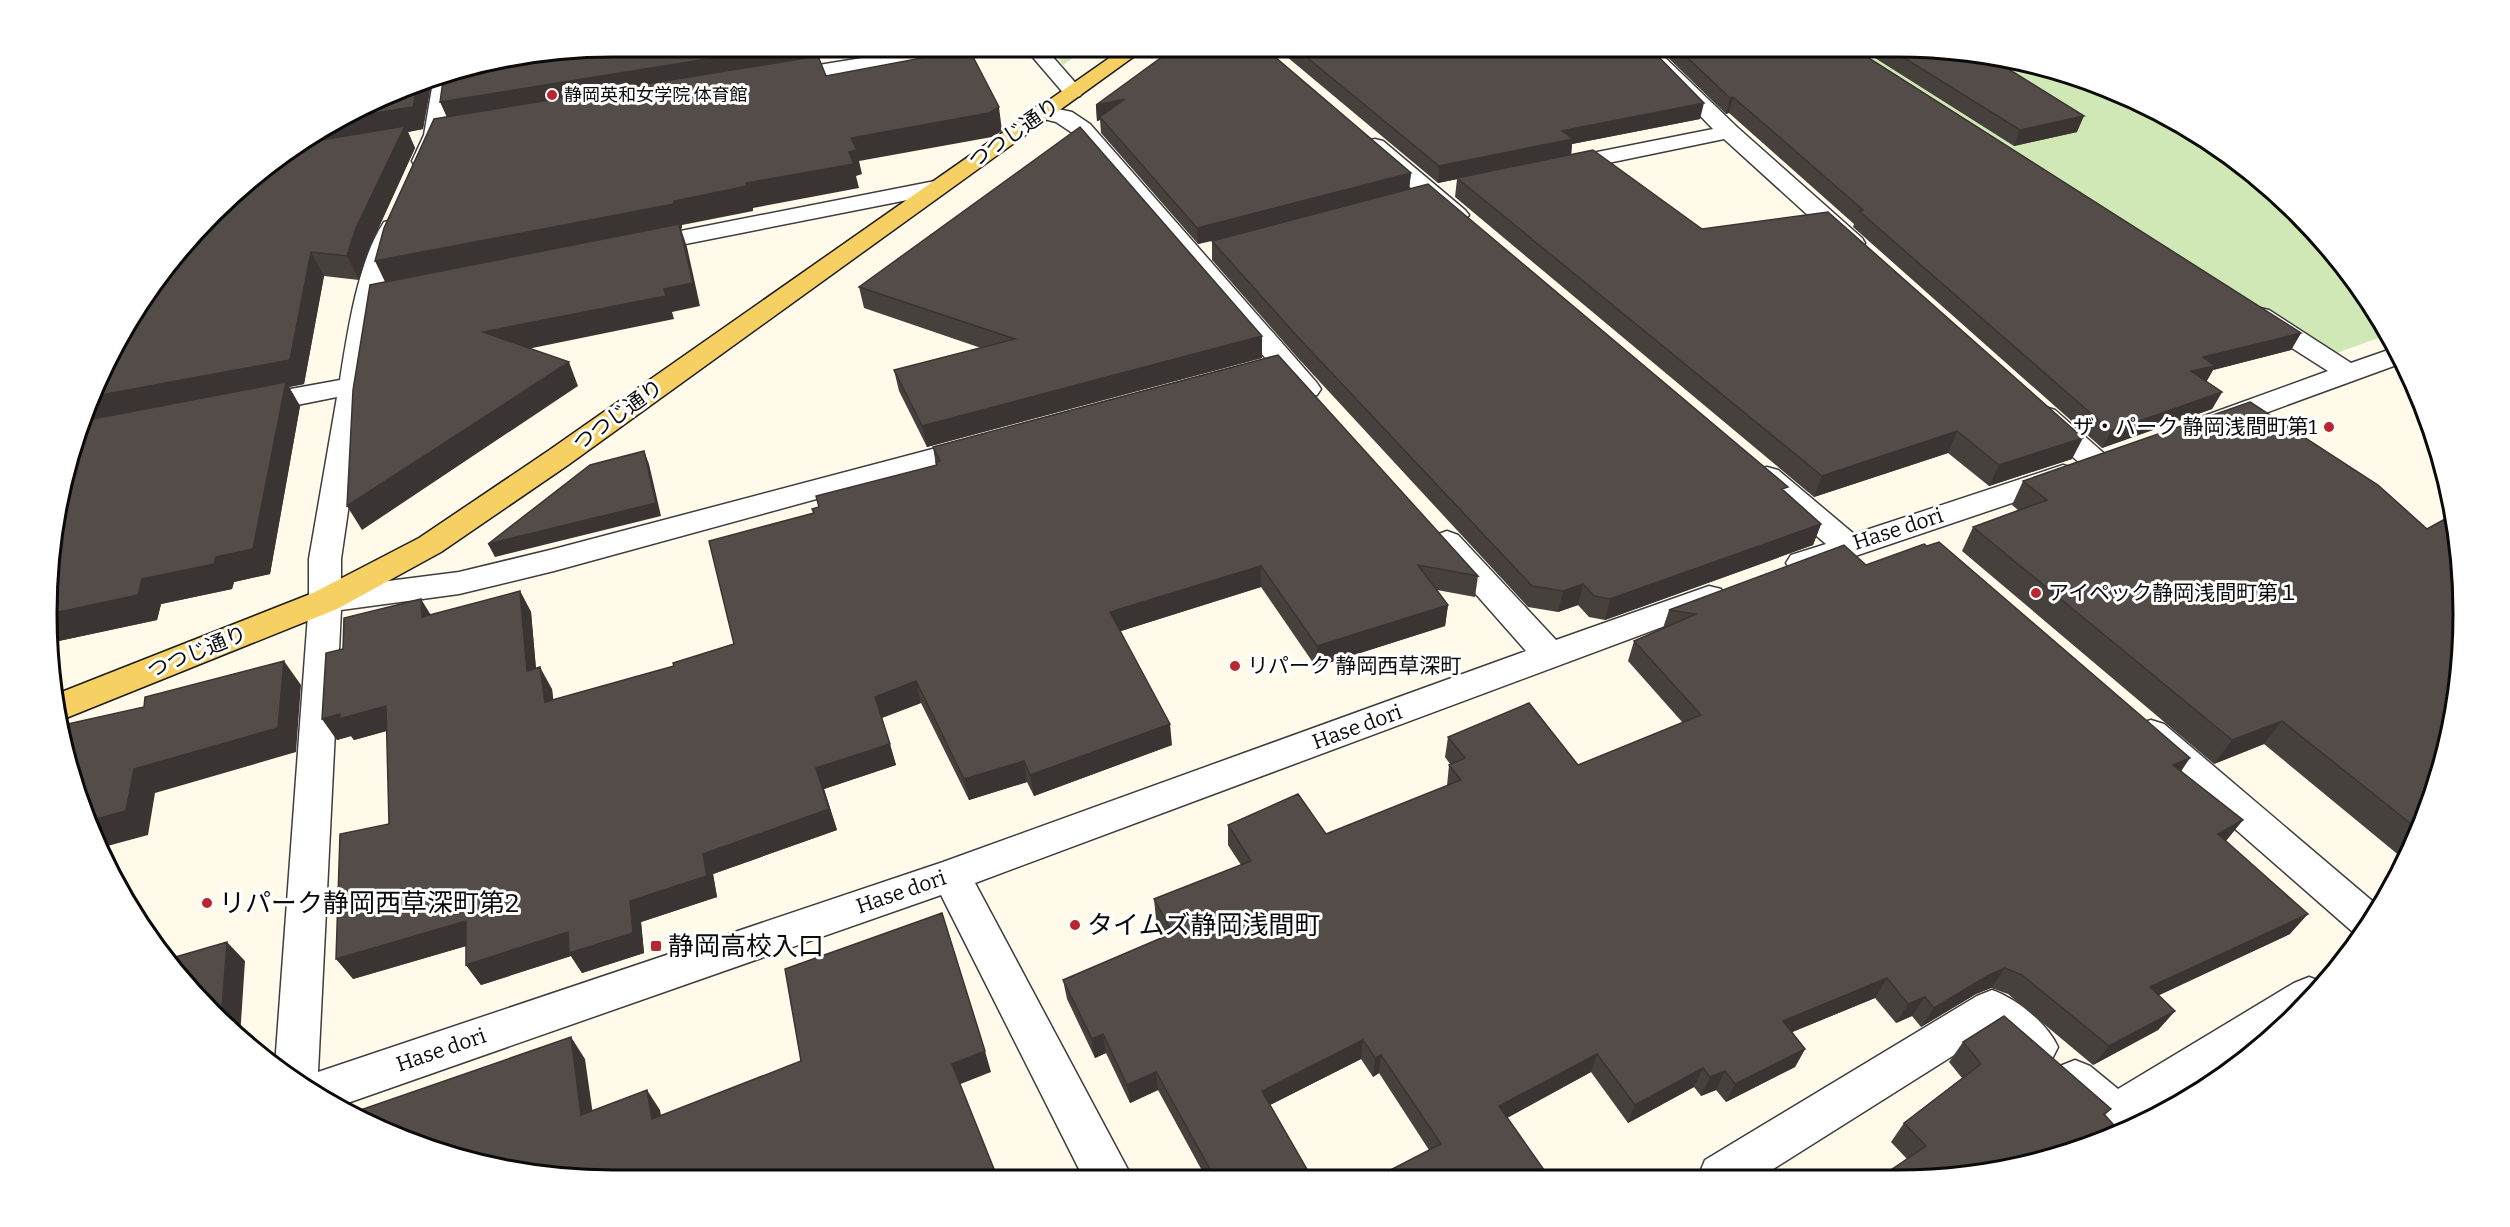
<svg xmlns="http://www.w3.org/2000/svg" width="2510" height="1227" font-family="Bitter,'Noto Sans JP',serif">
<rect width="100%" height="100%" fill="#fffae9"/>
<!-- green -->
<path fill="#d0e8b5" d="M1051,47h38l-26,18z
M1924,49l83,8 107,33 98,52 86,71 70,86 19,36 -53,19 -463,-294z"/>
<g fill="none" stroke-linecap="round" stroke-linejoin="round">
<defs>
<path id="minor" d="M931,47h44l-3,4 -7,2 -184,30 -7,-2 -3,-4 3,-4 7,-2z
M1024,47h20l36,41 3,4 -3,4 -7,2 -7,-2z
M1633,47h21l83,80 125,111 3,5 -3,5 -9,2 -9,-2 -120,-109 -164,34 -8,-2 -3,-5 3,-5 161,-32z
M453,73l-7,62 -15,31 -8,2 -8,-2 -3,-5 12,-26 10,-59z
M1044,106l28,6 18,12 227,259 4,6 -4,6 -10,2 -10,-2 -223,-261 -18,-12 -20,-5 -3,-5 3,-5z
M1375,139l8,2 82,69 4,5 -4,5 -8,2 -8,-2 -82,-69 -3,-5 3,-5z
M935,181l8,2 4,5 -4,5 -303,60 -9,-2 -3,-5 3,-5 9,-2z
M393,220l9,2 3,5 -11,25 -18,67 -35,240v28l118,-15 95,-23 424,-112 10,3 5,6 -5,6 -434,119 -95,23 -118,16 -23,462 625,-210 583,-211 -90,-102 -5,-7 5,-7 11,-4 11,4 98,105 153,-54 12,3 4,8 -4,8 -746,278 158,296h-49l-143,-284 -602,211 -40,-21 -24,-19 34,-465v-42l28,-162 -85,17 -10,-3 -4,-6 4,-6 10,-3 88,-16c7,-45 18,-120 44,-158z
M2260,308l9,2 82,53 43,-15 8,15 -178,65 -10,3 -10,-3 -4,-6 4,-6 124,-45 -77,-49 -4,-6 4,-6z
M2045,407l10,3 52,46 5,7 -5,7 -10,2 -10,-2 -52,-48 -4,-6 4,-6z
M2063,465l11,3 4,7 -4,7 -272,92 -11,-3 -5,-8 5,-8 35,-11 -70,-60 -4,-7 4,-7 11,-3 11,3 76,64z
M2151,720l13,4 213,181 -17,30 -6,-2 -216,-189 -5,-10 5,-10z
M2309,977l14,5 -74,74 -133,80c-22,-4 -54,-34 -63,-55l7,-15 15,-6 15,6 28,23 176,-106z
M1992,990c25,9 55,33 66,57l-7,14 -15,6 -15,-6 -32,-28 -227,143 -64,1 7,-17 272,-164z"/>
<path id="major" d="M1125,47h22l-579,418 -127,87 -104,57 -276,111 -7,-25 259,-102 106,-55 129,-87z"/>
</defs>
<!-- minor casing -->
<use href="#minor" stroke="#3e3e3e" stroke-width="3"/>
<!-- major casing -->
<use href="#major" stroke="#1c1c1c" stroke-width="3"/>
<!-- minor -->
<use href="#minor" fill="#fff" fill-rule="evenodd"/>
<!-- major -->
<use href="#major" fill="#f6d062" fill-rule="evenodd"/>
</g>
<!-- wall -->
<path fill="#47413e" d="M1274,46h374l52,73 -128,25 -1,11 131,74 370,230 -83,27 -41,-33 -134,44 -359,-300 2,-18 -19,4z
M1656,46h194l451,287 -10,17 -78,20 -7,12 16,10 -10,17 -110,39 -249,-221 1,-3 -125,-111 -3,1z
M1856,46h41l180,86 -63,14z
M431,77l-8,52 -15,3 7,16 -47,103 -9,29 -35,-4 -20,108 -15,3 11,19 -30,168 -36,8 -2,7 -71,15 -4,16 -103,22 -1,3 4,-142z
M1096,105l315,68 -2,16 377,304 35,31 -8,21 -208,75 -16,-3 -11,-12 -20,7 -30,-5 -232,-251 -84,-96v-19l-14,3 -97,-111 -1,-13 -3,1z
M859,287l403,71 -335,89 -28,-56 -5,-21 87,-22 -117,-40z
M933,447l545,129 -3,21 -38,-7 11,15 -3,21 -129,41 -55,-80 -141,44 52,114 -138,51 -7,-14 -58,18 -48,-97 -39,15 14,47 -72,24 13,41 -124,44 4,23 -76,25 3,31 -62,20 -11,-17 -90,29 -15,-20v-19l-113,33 36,-155 -2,-93 -33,9 -3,-4 -14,4 -15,-21 21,-70 87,-34 90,-24 11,21 5,57 16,20 1,11 121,-34 60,-22 80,-131 5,-6 117,-41z
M2023,481l404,48 -7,302 -13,23 -6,3 -137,-113 -50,20 -252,-213 11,-24 45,-17 -6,-5z
M1866,565l315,206 62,49 -18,21 65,93 -132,61 17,16 -17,19 -65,35 -85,-71 -17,-6 -15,6 -55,33 -9,-11 -16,7 -21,-25 -83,34 13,17 -10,18 -69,35 -10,-12 -15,6 -7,-9 -66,36 -37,-51 -84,46 -78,32 -50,-77 -6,4 -12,-18 -91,46 42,73h-106l-48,-88 -28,13 -24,-50 -11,5 -28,-59 -4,-19 102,-44 -9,-17 -2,-20 87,-34 -13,-20v-20l98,9 121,-48 2,-21 1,-1 -5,-7 3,-20 130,28 105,-42 -55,-62 6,-20 29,-13 6,-18z
M2265,1041l-23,22 -16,9 22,-22z
M1963,1042l148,67 -6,6 -198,44 -16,-17 13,-19 58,-45 -13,-16z"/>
<!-- shaded-wall -->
<path fill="#3a3532" d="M787,46h26l4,18 -367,60 -10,-22z
M433,76l-10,53 -15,3 7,16 -47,103 -9,29 -12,-24 9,-28 -63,-77z
M1733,97l-4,16 -3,1 4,-16z
M1125,99l-25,18v3l-3,1 -1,-16z
M1704,103l-4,16 -128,25 -1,12 -133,27 1,-17 123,-35z
M999,107l3,24 -10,6 -133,24 3,13 -6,2 3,12 -106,20v3l-71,14v3l-1,1 6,18 13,59 -28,6 2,7 -180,37 -107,-70 -12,-25 371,-78 103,-31 2,-14z
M2084,116l-7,16 -63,14 6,-16z
M1411,173l-2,16 -211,55 -1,-16z
M311,252l13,24 -20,108 -15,3 11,19 -30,168 -36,8 -2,7 -71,15 -4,16 -103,22 -1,4 1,-33 27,-186 9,-30z
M2301,333l-10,17 -78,20 -8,14 -14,-13 12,-14z
M1262,336v22l-335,89 -5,-21z
M569,362l9,24 -216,144 -15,-24z
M2222,392l-10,17 -110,39 9,-17z
M1957,431l-9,22 -134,44 8,-21z
M2083,438l-11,21 -83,27 10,-21z
M644,451l5,13 12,52 -166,41 -7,-13z
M1821,524l-8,21 -208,75 5,-21z
M1261,566v21l-149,47 -2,-22z
M1583,584l-5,21 -20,7 5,-21z
M520,591l11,21 7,80 -11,-21z
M421,599l13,21 -12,-3z
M1448,605l-3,21 -129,41 1,-21z
M284,661l17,24 -5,67 -141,41 -7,42 -48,13 -8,-28 42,-51z
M540,667l12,22 4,34 -11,-21z
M916,681l5,22 -40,15 -6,-21z
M386,706l14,21 -46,13 -3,-4 -14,4 -15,-21 18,-5z
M2282,721l-18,23 -50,20 18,-24z
M1170,724l2,21 -138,51 -4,-21z
M890,744l6,21 -72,24 13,41 -124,44 4,23 -76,25 3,31 -62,20 -11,-17 -90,29 -15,-20 164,-64 73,-47 113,-86z
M2190,758l-14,21 -3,-14z
M1024,761l3,21 -58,18 -5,-21z
M2243,820l-17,21 -24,13 16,-20z
M2412,845l-5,9 -6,3z
M2308,914l-18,20 -156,73 16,-20z
M466,921l14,21 -127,37 -17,-20z
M227,942l18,19 -5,76 -19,-15z
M2005,968l-14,20 -15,6 -55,33 13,-19 55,-33z
M1887,978l-12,20 -102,42 10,-19z
M1925,997l-13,19 -16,7 12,-19z
M2175,1011l-17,19 -65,35 16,-19z
M1103,1034l3,19 -11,5 -3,-19z
M571,1037l14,22 11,77 -15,-21z
M1363,1040l-2,19 -99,50v-18z
M1805,1049l-10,18 -69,35 9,-18z
M985,1051l6,21 -33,13 -6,-21z
M1597,1054l-6,18 -97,53 5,-19z
M1381,1055l-2,18 -6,4 2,-19z
M1703,1068l-9,19 -66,36 7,-18z
M1725,1071l-9,19 -15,6 9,-19z
M1156,1072l2,18 -28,13 -3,-18z
M647,1090l13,20 5,29 -13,-20z"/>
<!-- building -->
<path fill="#534c48" stroke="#3a3532" stroke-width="1.5" d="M614,46h173l-347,56 4,-28z
M1177,46h85l149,127 -214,55 -97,-111 25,-18 -29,6z
M1293,46h355l56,57 -142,28 11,8 -134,27z
M1675,46h175l451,287 -98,24 12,9 -24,5 31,21 -111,39 -252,-220 4,-1 -130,-113 -3,1z
M1885,46h12l89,9 98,61 -64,14z
M969,49l30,58 -10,6 -138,25 6,12 -8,2 5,12 -108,19 1,3 -73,15v3l-299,57 9,-33 50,-109 384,-63 8,20z
M418,83l-5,24 -56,9z
M405,126l-49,102 -9,28 -36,-4 -21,108 -200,37 52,-98 126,-135 41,-22z
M1080,127l182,209 -340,90 -28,-56 121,-31 -156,-52z
M1593,150l109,79 126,-17 255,226 -84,27 -42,-34 -135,45 -365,-298z
M1428,184l360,303 -6,2 39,35 -211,75 -16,-3 -11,-12 -20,7 -31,-5 -236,-251 -84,-94z
M679,224l14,59 -29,6 2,7 -183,36 86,30 -222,144 6,-116 17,-105z
M1278,355l200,221 -60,-11 30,40 -131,41 -56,-80 -151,46 60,112 -140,51 -6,-14 -60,18 -48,-98 -41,16 15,47 -74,24 13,41 -126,45 4,22 -77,25 3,32 -64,20 -1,-21 -102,33v-44l-130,38 4,-125 49,-10 -3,-118 -47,13 1,-5 -18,5 4,-66 17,-4 1,-31 77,-19 1,18 98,-26 7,80 13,-4 5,35 129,-36 -1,-3 61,-19 -25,-103 105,-28 -2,-4 7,-2 -3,-11 121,-31 -1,-3 4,-1 -7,-14z
M286,382l-33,167 -37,8 -2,7 -72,15 -4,16 -84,18 3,-110 25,-82z
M2250,402l128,83 49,44 27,-15 9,100 -10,110 -33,107 -138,-110 -50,19 -259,-213 74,-27 -24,-19z
M644,451l12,52 -168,41 102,-79z
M1939,542l251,216 -17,7 70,55 -25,14 90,80 -158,73 25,24 -66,35 -87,-71 -17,-7 -16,7 -55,33 -9,-11 -17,7 -21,-26 -104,43 22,28 -70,35 -10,-13 -15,6 -7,-9 -68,37 -38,-51 -98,52 50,71 -174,1 66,-34 -60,-89 -6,3 -12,-18 -101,51 50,87h-97l-59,-106 -29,13 -24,-51 -11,5 -29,-59 110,-47 -19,-34 97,-38 -23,-36 70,-31 28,40 135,-54 -12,-15 16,-7 -17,-21 81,-34 49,62 123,-50 -67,-74 62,-27 -27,-4 175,-65 22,20 58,-21 3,2z
M284,661l-6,67 -144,41 -8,42 -34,9 -29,-95 81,-18 1,-10z
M942,913l43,138 -33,13 46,115 -385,1 -110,-10 -107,-33 -44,-24 219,-76 10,78 66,-25 5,29 149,-58 -16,-92z
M227,942l-6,80 -8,-7 -41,-57z
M2004,1016l107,93 -7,5 17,19 -7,4 -143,39h-89l44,-30 -22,-23 77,-59 -18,-22z
M2265,1041l-13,12 -4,-3z"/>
<!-- markers -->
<g fill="#b82630" stroke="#fff" stroke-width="2">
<circle cx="552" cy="95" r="6"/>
<circle cx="2329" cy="427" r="6"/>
<circle cx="2036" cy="593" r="6"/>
<circle cx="1235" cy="666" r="6"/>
<circle cx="207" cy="903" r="6"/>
<circle cx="1075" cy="925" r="6"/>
<rect x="650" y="940" width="12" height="12" rx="3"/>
</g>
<g text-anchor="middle" stroke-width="6" stroke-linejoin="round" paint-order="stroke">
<!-- far-poi labels -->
<g font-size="18" fill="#0b0b0b" stroke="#fff" text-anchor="start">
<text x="564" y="101">静岡英和女学院 体育館</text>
</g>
<!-- street labels -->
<g font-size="21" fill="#0b0b0b" stroke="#fff">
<text transform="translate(1014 133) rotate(-35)" y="7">つつじ通り</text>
<text transform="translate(618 415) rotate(-36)" y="7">つつじ通り</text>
<text transform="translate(1898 529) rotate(-18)" y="7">Hase dori</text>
<text transform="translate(197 652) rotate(-22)" y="7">つつじ通り</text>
<text transform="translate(1357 727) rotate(-20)" y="7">Hase dori</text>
<text transform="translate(901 892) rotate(-19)" y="7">Hase dori</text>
<text transform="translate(441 1050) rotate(-19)" y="7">Hase dori</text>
</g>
<!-- poi labels -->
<g font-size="21" fill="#0b0b0b" stroke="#fff" text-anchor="start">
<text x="2317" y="434" text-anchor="end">ザ・パーク 静岡浅間町第1</text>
<text x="2048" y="600">アイペック静岡浅間町第１</text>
<text x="1247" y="673">リパーク 静岡西草深町</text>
</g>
<!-- near-poi labels -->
<g font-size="26" fill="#0b0b0b" stroke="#fff" text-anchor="start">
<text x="219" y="912">リパーク静岡西草深町第2</text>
<text x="1087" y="934">タイムズ静岡浅間町</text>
<text x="668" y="955">静岡高校入口</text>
</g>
</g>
<!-- crop -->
<path d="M0 0H2510V1227H0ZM613 57H1897A556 556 0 0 1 2453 613V614A556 556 0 0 1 1897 1170H613A556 556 0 0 1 57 614V613A556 556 0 0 1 613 57Z" fill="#fff" fill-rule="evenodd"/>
<path fill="none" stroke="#0b0b0b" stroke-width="3" d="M613 57H1897A556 556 0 0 1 2453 613V614A556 556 0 0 1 1897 1170H613A556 556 0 0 1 57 614V613A556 556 0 0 1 613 57Z"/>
</svg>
